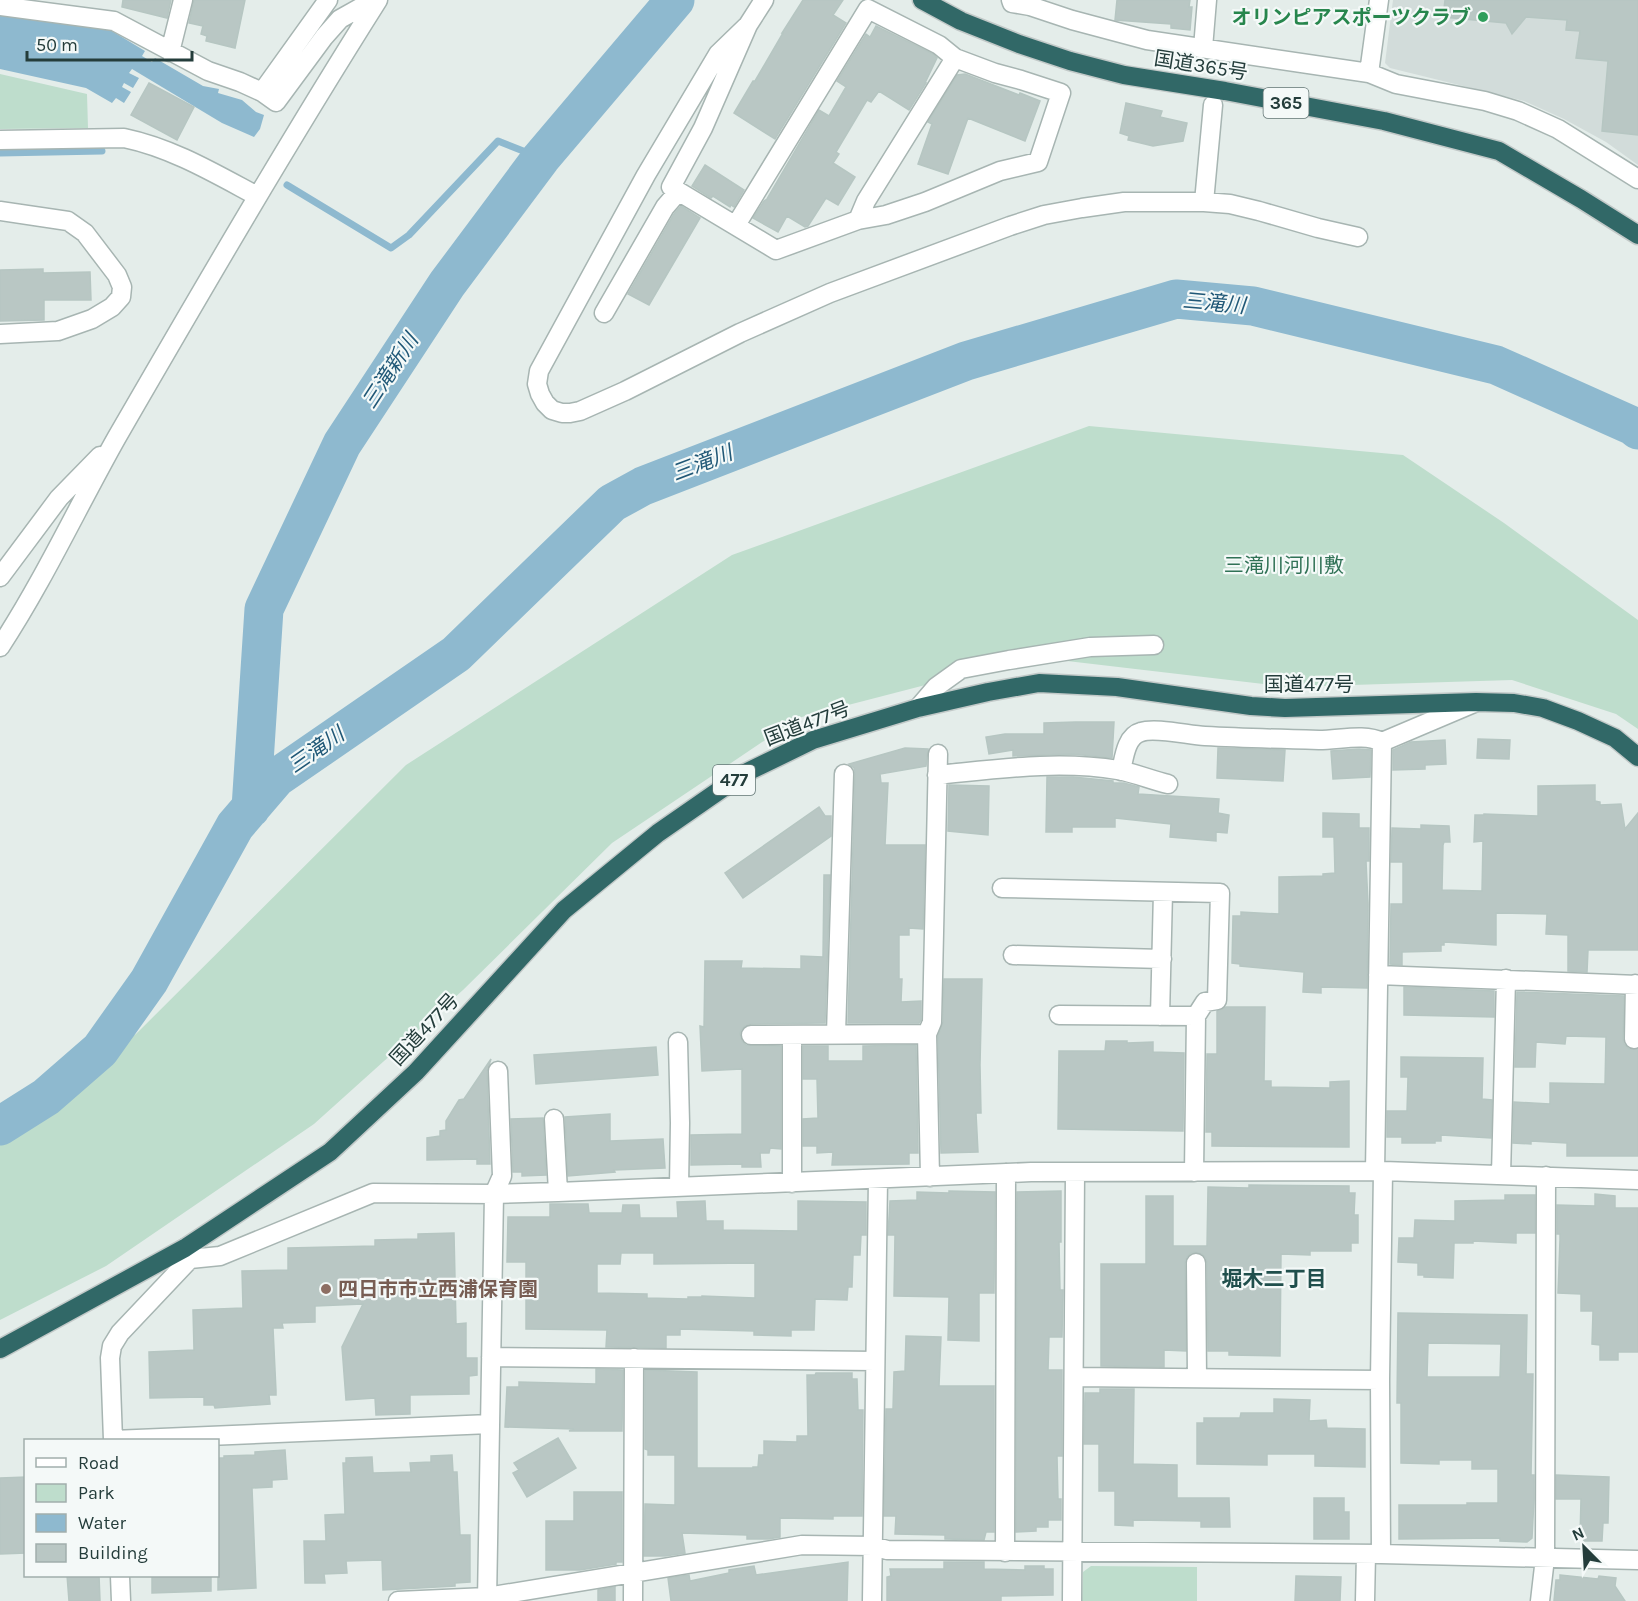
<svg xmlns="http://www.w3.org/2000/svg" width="1638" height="1601" font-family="Karla,'Noto Sans JP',sans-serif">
<rect width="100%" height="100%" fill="#e4edea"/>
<!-- built -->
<path fill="#d2dcda" d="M1393,0h245v165l-32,-23 -42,-23 -40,-18 -134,-33 -5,-5z"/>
<!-- green -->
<path fill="#beddcc" d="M0,74l87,20 1,34 -88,1z
M1089,426l314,29 101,68 134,97v109l-22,-15 -104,-34 -224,7 -255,-30 -235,61 -186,125 -149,147 -149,134 -208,142 -106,54v-190l136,-96 270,-269 326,-210z
M1091,1566l106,1v34h-115l1,-29z"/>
<!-- water -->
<path fill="#8eb9cf" d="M0,14l107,14 38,23 -3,5 10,6 3,-4 48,28 16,3 -1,4 24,7 14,12 8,3 -4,14 -6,8 -32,-14 -90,-54 -3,4 10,5 -6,10 -9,-5 -2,4 9,5 -7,11 -8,-5 -4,5 -26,-15 -86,-19z"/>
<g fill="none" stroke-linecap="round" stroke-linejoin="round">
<!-- stream -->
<path stroke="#8eb9cf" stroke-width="7" d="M0,153l102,-2
M287,185l104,63 18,-13 89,-94 43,17"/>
<!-- river -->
<path stroke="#8eb9cf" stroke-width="39" d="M251,808l13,-199 78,-165 105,-160 94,-126 134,-158
M0,1126l46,-29 54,-47 49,-69 86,-155 41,-48 180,-124 156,-151 31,-17 323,-125 210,-62 77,7 243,59 137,61 5,4"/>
</g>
<!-- building -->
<path fill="#b9c7c4" stroke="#b6c6c2" stroke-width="1.5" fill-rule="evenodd" d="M123,0h48l-4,18 -45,-11z
M194,0h51l-10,48 -29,-7 1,-5 -6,-2 2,-8 -14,-3z
M803,0h40l-10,15 13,8 -71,116 -41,-26 19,-32h2l28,-48h-1z
M1117,0h73l-1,7h3l-2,23 -19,-2v-4l-56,-4z
M1445,0h193v135l-36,-4 6,-70 -32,-3 4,-27 -14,-1 1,-10 -41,-3 -14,17 -6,-11 -63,-6z
M876,26l57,28 4,4 -12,25h1l-17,27 -30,-19 -8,11 -4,-2 -31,52 3,2 -6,9 22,14 -17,28 -12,-7 -18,28 -3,1 -18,-11 -9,16 -25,-14 11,-17 3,-2 52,-89 10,6 17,-29 -9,-6 29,-47 4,3z
M965,74l54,21 1,-2 20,8 -15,40 -57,-23 -20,56 -30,-10 14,-40 -4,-2 29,-47z
M149,83l45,24 -17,33 -46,-25z
M1126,103l36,8 -2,6 27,6 -4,18 -30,5 -25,-6 1,-4 -9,-3z
M705,165l39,25 -10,17 -3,-2 -1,2 -17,-11 -2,2 -19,-12z
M681,206l19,12 -51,87 -21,-11 46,-80z
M43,269v4l47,-1 1,28h-47v20l-44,1v-51z
M1076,722h38l-2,36 -39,-4 -60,2v-6l-24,4 -3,-17 19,-3h39v-11z
M1478,739l32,1 -1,19 -32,-1z
M1445,740l1,24 -21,1v4l-32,1v-20l18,-8z
M905,748l23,1 -2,17 -46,8 1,9h7l-3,62h40l-2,84 -14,-1v7h-10v44h3l-1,23 20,-1v19l-2,3h-71l7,-249 -1,-6 -5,-4z
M1218,748l67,2 -2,31 -66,-3z
M1359,749l12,1 -1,27 -37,2 -2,-28z
M1047,777h26l40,4v2h11l15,4 -1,7 81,5 -1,14 11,2 -2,18 -11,-1v9l-46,-4 1,-13 -56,-6v9h-43v5h-26z
M949,785l40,1 -1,49 -40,-4z
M1595,785v16l5,1v3l21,-1 4,25 13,-16v137h-50l-1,22 -19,-1v-36l-22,-1 1,-20 -51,-1v32l-52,-3v3h-3v6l-39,1v13l-12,-1 1,-60h12v-42h-12l1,-34 29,1v-4l28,1 1,16h-6l-1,3 -1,45 40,1 1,-50 -9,1 1,-27h9v-1l54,2v-30z
M819,807l6,9h6v20l-88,62 -18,-25z
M1323,813l36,1v14h10v33h-3l2,43 -1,84 -46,-1v6l-18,-1 1,-20 -64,-6v-2l-8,-1 1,-47h8v-4l38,2v-37l44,-1v-2l12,-1 -1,-36h-11z
M824,875h6l-5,148 -74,1 -6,2 -4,4 -1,4 2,7 4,4 35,1v103l-11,-1 -1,5h-9l1,14h-19v-3l-51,1v-30l51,-1v-65l-40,2 -2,-45 4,1 1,-66h37l-1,7 60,1v-13l22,1z
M944,979h38l-2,86 1,48h-5l2,39 -37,1 -3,-117 5,-14z
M1404,987l90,4v26l-90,-2z
M1517,992l107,4 -1,43 1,5 5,5h9v107h-71v-13l-36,-2v3l-18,-1 1,-41 36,2v-21l55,1 1,-47 -40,-1 -1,8 -29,-2 -1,25h-20z
M1226,1007h39l-1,74h7v6l59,1v-6l19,-1v66l-137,-1v-14h-6l1,-78h10v-43z
M1106,1041h21v2l26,-1v10l31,1 -1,78 -125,-2 1,-78h46z
M916,1045l2,108h-9v11l-77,1 1,-13 -16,1v-7h-14v-27l15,-1 -1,-39h-14v-33h25v15h35v-15z
M656,1047l2,28 -122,9 -2,-29z
M1401,1057l82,1 -1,41 10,1 -1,38 -50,-3v6h-6v2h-33v-6h-15v-26h20l1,-34h-7z
M491,1059l-4,12 3,93h-13v-5l-50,1v-22l13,-2v-5l6,-1v-9l13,-21 5,-1z
M610,1114v27l53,-2 2,29 -51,2 1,2 -47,4 -3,-59z
M543,1118l3,57 -24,1v-4h-9l-2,-53z
M1249,1185l100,1v7h6l-1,22h4v28h-7v8h-41v4l-29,-1 -1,102 -51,-1v-4h-21l-1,-88 -1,-5 -4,-4 -7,-2 -4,1 -4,4 -2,6 1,88 -22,-1v17l-63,-1v-102h45v-68h27v50h34l1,-59 41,1z
M949,1191l46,1 -1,101h-15v48l-31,-1 1,-43 -55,-1 1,-61h-7l2,-34 27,-1v-8l32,1z
M1061,1191v51h-2l1,48h3l-1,47h-13l-1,33h14v86h-5l1,43h3v21h-13v7h-12v4l-20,1 1,-340z
M1595,1194l20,2v12h23v144h-20v8h-18v-15l-8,-1 1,-33h-12v-17l-23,-1 2,-53v-6h-3v-29l38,1z
M1505,1195h30v38h-19v10l-43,-2v2h-19l-1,35 -29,-1v-2h-6v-12l-20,-1 1,-24h15l1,-18 40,1v-20l50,-1z
M705,1201l1,20h17v9l75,1v-30l68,1v33h-5l-1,20h-7l-1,32h-4l-1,13 -32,-1 -1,31h-23v6l-37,-1v-4l-74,-2v6h-14v13l-60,-1 1,-17 -81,-1v-67h-19l1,-45h42v-13h38l1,9h33l1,-8h16l1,13h38l-1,-16zM621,1253h33v11l101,-1v35l-53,-2v1h-14v2l-41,-1v-4l-50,-1v-29h23z
M454,1233l2,91 10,-1v35h11v17l-8,1v18l-59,1v19l-34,1 -1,-17 -29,2 -4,-53 21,-43 -48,2v16l-33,1 1,5h-10l3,63v4h-7l1,9 -55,4 -1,-3h-10v-8l-54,1 -1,-46 45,-2 -1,-40 50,-2 -1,-37 46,-1v-22l87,-2v-6l43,-1v-5z
M1398,1313l129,2 -1,59h7l-2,101h3v24l-2,39 -5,4 -27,-1v-3l-101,1v-34h68v-2h31v-34h-26v-9h-33v4l-38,-1v-60h-4zM1428,1343l73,1 -1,33h-73z
M906,1336l35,1 -2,49h55v146h-8l-2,8 -39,-1v-4l-50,-1 1,-18h-12l2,-107h7l1,-37 11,-1z
M596,1369l27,1 -1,61h-53l5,-2 -69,-2 2,-40h12v-5l77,2z
M645,1370l52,2v96h56v-1h5l1,-12h5v-14l33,1v-6h11l-1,-61h8l1,-2h36v6h5l1,31h5l-1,106h-29v3l-53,-1v19l-12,2h-21v-4l-65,-2 3,20 -20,3h-21l1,-52 30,1v-50h-27v-5l-3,-1z
M1100,1389h34l-1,75 44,1v33h52l1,29h-29v-6l-68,-1v6l-18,-1v-34h-16v-47h-15l1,-51h15z
M1274,1399l36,1 -1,21 17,-1 1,8 38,1v38l-50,-1v-12h-48v11l-70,-1v-41h7v-5h36l1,-5h33z
M558,1438l18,30 -49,29 -14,-24 6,-3 -5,-7z
M285,1450l2,29 -15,1v7l-20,1 4,100 -38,2v-132h6v-2l31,-1v-3z
M452,1455l1,17h4l3,63h10v47l-15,1v3l-72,4 -1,-30 -36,1 1,12 -23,1 1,9h-20l-1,-42h22l-1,-26 20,-1 -2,-51h3v-5l26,-1 1,16 38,-1 -1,-9 21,-1v-6z
M1556,1475l53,2 -1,46h-5l-1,18h-21v-3h-1l1,-39h-25z
M26,1477v76l-26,1v-76z
M574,1492h48v70h-6v2l-36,6h-34v-49h28z
M1314,1498h30v14h5v27h-35z
M848,1562l-1,39h-176l-3,-23 21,-3 1,6 39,-8v-3l25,-4 2,9z
M944,1562h40v7l41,1v-4h19v3h9v26l-52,1v5h-114v-24l4,-1 -1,-7h54z
M67,1575h32l1,26h-31z
M152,1575h59v16l-59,2z
M1560,1575l38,4 1,-3 17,2 -1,8 10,15h-71l2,-21h4z
M1296,1576l45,1 -1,24h-45z
M615,1587v14h-17v-11z"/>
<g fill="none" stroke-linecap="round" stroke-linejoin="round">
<defs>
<path id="minor" d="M1011,0l1,3 18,3 42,14 75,20 222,33 27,11 89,17 33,10 40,18 80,50
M0,6l114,15 94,50 32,11 22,10 14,10 48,-65 16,-18 34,-19
M748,25l-30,29 -72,121 -107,196 -2,13 3,10 5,9 7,7 10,3h8l10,-2 45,-20 115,-58 90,-40 180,-67 34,-11 38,-7 42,-6h80l26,2 29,7 59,17 40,9
M1203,48l4,-48
M170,52l13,-52
M1369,73l10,-73
M262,92l66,-92
M0,140l124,-2c48,10 90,35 133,58
M1204,202l9,-97
M0,211l68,10 17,12 32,42 5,12 -1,10 -9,10 -20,12 -34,12 -58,3
M858,220l8,-19 89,-143
M736,225l132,-216 71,36 16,13 40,15 26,7 40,13 -23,69 -38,9 -75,31 -39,13 -28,5 -82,30 -105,-63 32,-59 45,-103 16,-25
M604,313l61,-106 13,-15
M0,577l59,-79 41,-42
M0,647c44,-67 78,-141 117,-210 85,-147 170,-293 261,-437
M918,708l18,-21 25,-18 48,-9 81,-13 64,-2
M1121,771c3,-13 5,-35 20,-39 14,-5 47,3 64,4 38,2 76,3 114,4 21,0 45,-7 63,2
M937,775c61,-6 121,-15 181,-5 17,3 33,10 50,14
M1002,888l218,5 -3,107 -12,2 -9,14
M1013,955l149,4
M1378,975l260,10
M1059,1015l137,1 -2,156
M1160,1016l3,-124
M836,1034l8,-260
M927,1034l5,-12 6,-268
M751,1035l176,-1 3,143
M1634,1039l1,-55
M678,1042l2,81 -1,64
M554,1119l4,73
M1375,1171l7,-429 92,-39
M1501,1175l5,-196
M792,1183v-148
M185,1248l5,11 30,-3 153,-63 121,1 64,-2 473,-20 352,-1 255,9
M1196,1263l1,115
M491,1357l384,4
M1074,1377l306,3
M113,1440l377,-16
M113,1440l-3,-82 2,-12 8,-13 70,-74
M1005,1552l1,-379
M1381,1554l-1,-174 3,-209
M120,1576l1,25
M398,1601l89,-4 315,-52 71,1 14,4 494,4 257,6
M487,1601l7,-407 8,-18 -4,-105
M633,1601l1,-243
M872,1601l6,-422
M1072,1601l3,-429
M1365,1601l1,-47
M1540,1601l5,-43 1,-382"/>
<path id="highway" d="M922,0l39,21 58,23 51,17 54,14 101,16 159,30 115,30 82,48 57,36
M0,1349l185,-101 145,-96 86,-80 148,-162 94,-77 85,-59 70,-34 105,-32 70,-16 51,-9 78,4 134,19 34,2 191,-6 38,1 29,5 35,13 37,17 23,19"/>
</defs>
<!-- minor casing -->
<use href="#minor" stroke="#a7b5b2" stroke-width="21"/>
<!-- highway casing -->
<use href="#highway" stroke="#c2c9c8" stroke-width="21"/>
<!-- minor -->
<use href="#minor" stroke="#fff" stroke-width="18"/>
<!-- highway -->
<use href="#highway" stroke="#316867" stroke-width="18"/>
</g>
<!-- markers -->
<circle fill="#2e9e5b" stroke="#f4f9f8" stroke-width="2" cx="1483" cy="17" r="6"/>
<circle fill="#8d6e63" stroke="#f4f9f8" stroke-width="2" cx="326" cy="1289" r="6"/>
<g text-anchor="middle" stroke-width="4.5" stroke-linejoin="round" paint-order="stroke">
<!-- shield labels -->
<g fill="#f4f9f8" stroke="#627574" stroke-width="1.5">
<rect x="1263.5" y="88" width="45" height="30" rx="4.5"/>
<rect x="713" y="765" width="42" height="30" rx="4.5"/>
</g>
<g font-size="18" font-weight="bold" fill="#243d3b">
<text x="1286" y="109">365</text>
<text x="734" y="786">477</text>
</g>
<!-- leisure labels -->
<g font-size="20" font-weight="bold" fill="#27864d" stroke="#f4f9f8" text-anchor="end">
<text x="1471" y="24">オリンピアスポーツクラブ</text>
</g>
<!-- street labels -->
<g font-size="20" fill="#243d3b" stroke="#f4f9f8">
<text transform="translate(1201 65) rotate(9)" y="7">国道365号</text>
<text x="1309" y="691">国道477号</text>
<text transform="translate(807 723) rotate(-21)" y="7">国道477号</text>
<text transform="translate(424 1029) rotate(-47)" y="7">国道477号</text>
</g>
<!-- park labels -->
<g font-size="20" fill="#307256" stroke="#f4f9f8">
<text x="1284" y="572">三滝川河川敷</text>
</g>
<!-- education labels -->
<g font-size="20" font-weight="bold" fill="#785e54" stroke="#f4f9f8" text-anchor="start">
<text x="338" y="1296">四日市市立西浦保育園</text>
</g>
<!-- water labels -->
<g font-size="21" font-style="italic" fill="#205877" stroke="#f4f9f8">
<text transform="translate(1214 303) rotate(5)" y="7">三滝川</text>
<text transform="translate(390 371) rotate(-57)" y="7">三滝新川</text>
<text transform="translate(702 463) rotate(-21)" y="7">三滝川</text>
<text transform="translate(316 750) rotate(-35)" y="7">三滝川</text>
</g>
<!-- neighbourhood labels -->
<g font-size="21" font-weight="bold" fill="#204f4c" stroke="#f4f9f8">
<text x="1274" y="1286">堀木二丁目</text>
</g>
</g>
<!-- legend -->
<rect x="24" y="1439" width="195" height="138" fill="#f4f9f8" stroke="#a1aeac" stroke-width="1.5"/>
<rect x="36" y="1458" width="30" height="9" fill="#ffffff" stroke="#a1aeac" stroke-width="1.5"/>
<text x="78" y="1469" font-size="18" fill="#243d3b">Road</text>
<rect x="36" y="1484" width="30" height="18" fill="#beddcc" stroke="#a1aeac" stroke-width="1.5"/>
<text x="78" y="1499" font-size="18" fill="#243d3b">Park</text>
<rect x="36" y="1514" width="30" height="18" fill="#8eb9cf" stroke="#a1aeac" stroke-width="1.5"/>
<text x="78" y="1529" font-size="18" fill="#243d3b">Water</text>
<rect x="36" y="1544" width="30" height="18" fill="#b9c7c4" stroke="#a1aeac" stroke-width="1.5"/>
<text x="78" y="1559" font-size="18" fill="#243d3b">Building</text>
<!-- north arrow -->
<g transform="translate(1584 1547) rotate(336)" stroke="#f4f9f8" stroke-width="4.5" paint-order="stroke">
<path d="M0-4.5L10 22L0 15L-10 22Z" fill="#243d3b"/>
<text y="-9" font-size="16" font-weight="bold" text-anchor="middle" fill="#243d3b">N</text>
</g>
<!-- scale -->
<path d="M27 51v9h165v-9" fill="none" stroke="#243d3b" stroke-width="3"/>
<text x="36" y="51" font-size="18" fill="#243d3b" stroke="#f4f9f8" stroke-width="4.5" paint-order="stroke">50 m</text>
</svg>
